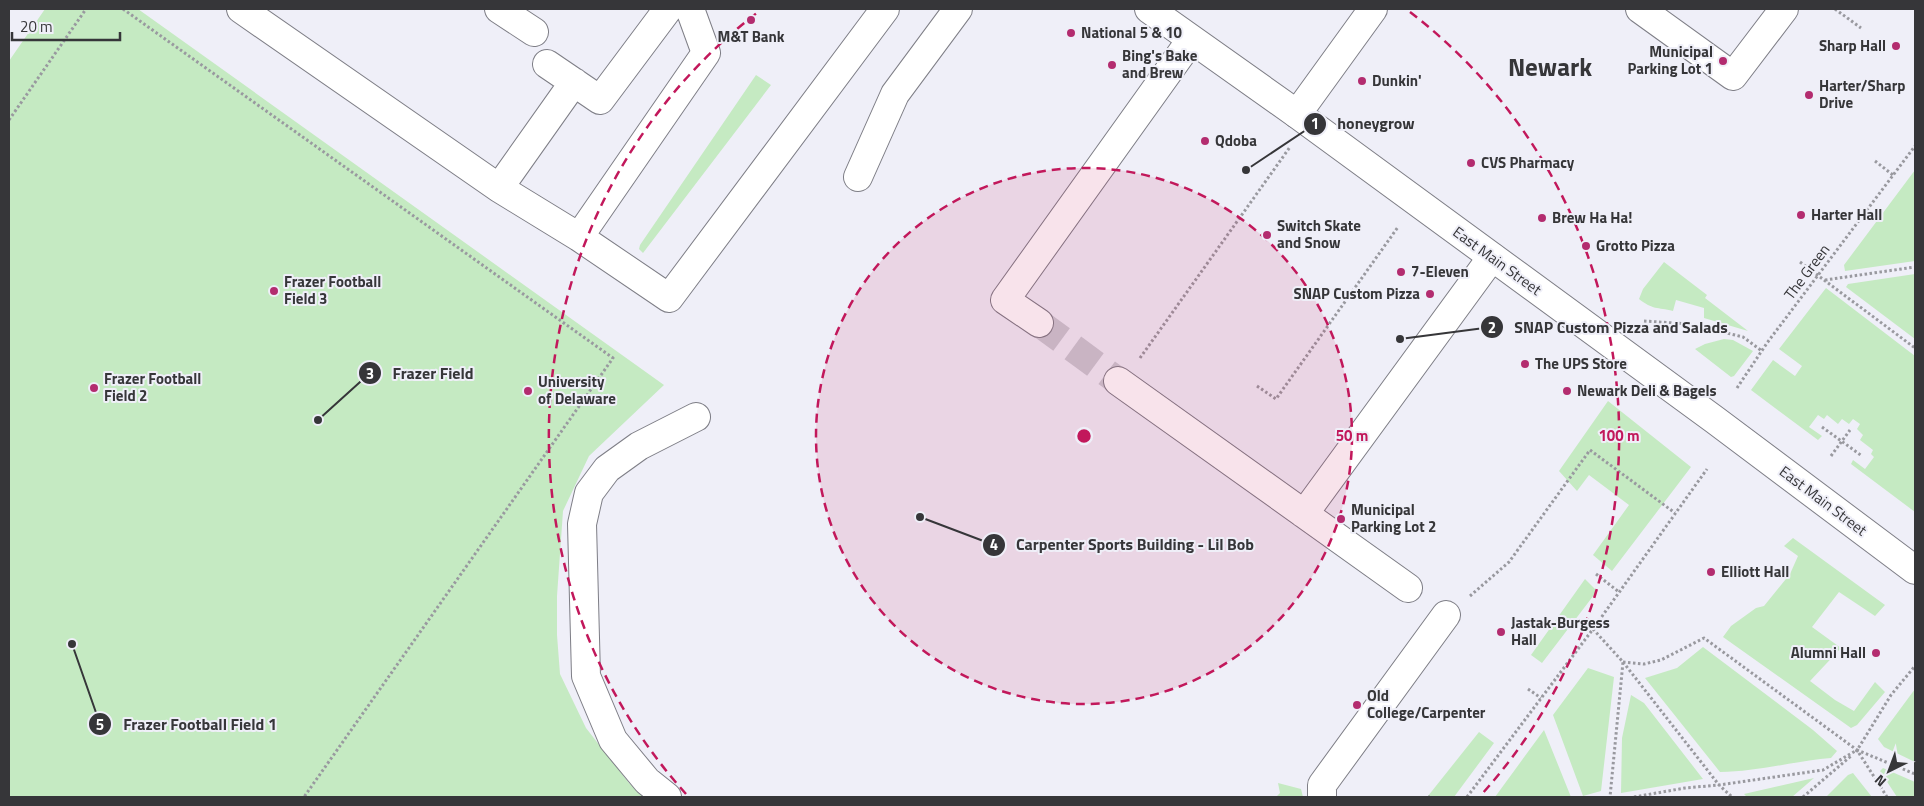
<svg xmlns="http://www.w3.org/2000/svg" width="1924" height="806" font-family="'Titillium Web',sans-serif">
<rect width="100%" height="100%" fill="#efeff8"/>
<!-- green -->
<path fill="#c5eac2" d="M45,9h93l526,376 -75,71 -26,55 -6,85v39l3,39 26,54 43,55 15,14h-635v-736z
M756,75l15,10 -128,168 -4,-4 1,-4z
M1915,170v91l-70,10 -1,-6z
M1664,262l43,33 -2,3 43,33 -44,-13v-10l-28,-8 -3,11c-16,-4 -20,-1 -34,-12l4,-10z
M1915,274v65l-69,-52 2,-3z
M1826,288l89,68v156l-64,-48 2,-4 12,9 9,-12 -3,-3 2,-4 -13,-10 3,-5 -6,-6 3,-5 -7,-5 -4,5 -7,-5 -4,5 -11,-9 -3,4 -6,-4 -9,12 13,9 -4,4 -67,-50 22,-30 22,16 7,-10 -23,-17z
M1724,339l9,1 20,11 -19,25 -3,1 -36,-28 10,-5z
M1608,401l83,66 -79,104 -19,-16 36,-50 -40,-30 -12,16 -18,-20z
M1793,538l92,67 -10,11 -36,-24 -27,35 29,21 -31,33 25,19 19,11 21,-29 10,10 -28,33 -6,3 -128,-91 8,-11 25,-18 8,-2 26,-32 8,-18 -14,-10z
M1585,579l12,12 -55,72 -11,-8z
M1703,647l110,83 24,21 -6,7c-37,3 -74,14 -111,14l-75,-94 32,-10z
M1588,668l26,9 -13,114 -18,5 -30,-81z
M1915,689v73l-31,-15 -6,-8z
M1631,695l13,8 59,76 -82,14 1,-55z
M1544,730l27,67h-76z
M1479,732l15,11 -40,54h-25l-1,-1z
M1883,768l32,14v15h-18l-17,-26z
M1853,773l19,24h-46l22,-22z
M1814,778l-22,19h-45l-3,-3z
M1278,783l23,6 2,8h-27l4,-4z"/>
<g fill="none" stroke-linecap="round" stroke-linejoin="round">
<!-- minor-tunnel -->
<path stroke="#cacad2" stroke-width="28" stroke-dasharray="28 14" stroke-linecap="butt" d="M1039,323l79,58"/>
<defs>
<path id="minor" d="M241,9l258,179 80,49 90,61 216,-289
M499,9l35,23
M1640,9l93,67 51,-67
M547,64l53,36 68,-91
M1297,114l76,-105
M858,177l37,-83 63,-85
M499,188l75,-106
M579,237l127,-184 -16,-44
M1039,323l-34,-23 186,-260
M1118,381l290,207
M1304,514l188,-257
M667,797l-20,-16 -34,-41 -27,-64 -4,-152 7,-31 18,-24 32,-23 57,-29
M1322,797v-12l124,-170"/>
<path id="major" d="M1149,9l148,105 418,306 200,150"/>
</defs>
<!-- minor casing -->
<use href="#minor" stroke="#7e7e86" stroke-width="30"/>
<!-- major casing -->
<use href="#major" stroke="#7e7e86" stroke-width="30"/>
<!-- path -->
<path stroke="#99999f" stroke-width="3" stroke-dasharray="2.5 2.5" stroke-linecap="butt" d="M123,9l490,349 -309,439
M1835,9l26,19
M9,120l77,-111
M1875,161l18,14
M1800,262l115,86
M1825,280l90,-13
M1644,321l46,3 53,13 19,14
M1140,358l150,-211
M1257,386l19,13 122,-172
M1737,388l30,-45 148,-197
M1822,427l40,29
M1831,456l19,-26
M1596,574l23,18
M1470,596l39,-34 81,-112 85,63
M1593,629l30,33 -13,135
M1623,662l21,2 17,-4 43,-22 153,112 30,47
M1623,662l96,123 13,12
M1528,689l13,9
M1856,752l35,-57 24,-29
M1428,796l1,1
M1467,797l126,-168 114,-160
M1634,797l51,-9 34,-3 104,-15 34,-20 58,24
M1803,797l48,-41"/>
<!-- minor -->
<use href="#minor" stroke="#fff" stroke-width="28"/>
<!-- major -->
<use href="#major" stroke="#fff" stroke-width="28"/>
</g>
<!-- distance rings -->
<circle cx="1084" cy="436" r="268" fill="#c2185b" fill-opacity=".12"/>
<g fill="none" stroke="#c2185b" stroke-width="2.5" stroke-dasharray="9 6">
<circle cx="1084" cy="436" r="268"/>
<path d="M686 794A535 535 0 0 1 758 12M1410 12A535 535 0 0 1 1482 794"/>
</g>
<!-- markers -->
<g fill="#b32c6f" stroke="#efeff8" stroke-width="2">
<circle cx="751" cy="20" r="5"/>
<circle cx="1071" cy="33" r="5"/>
<circle cx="1896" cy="46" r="5"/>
<circle cx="1723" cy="61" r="5"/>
<circle cx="1112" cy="65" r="5"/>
<circle cx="1362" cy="81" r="5"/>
<circle cx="1809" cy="95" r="5"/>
<circle cx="1205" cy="141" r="5"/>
<circle cx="1471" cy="163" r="5"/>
<circle cx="1801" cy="215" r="5"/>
<circle cx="1542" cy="218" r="5"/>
<circle cx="1267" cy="235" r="5"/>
<circle cx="1586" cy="246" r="5"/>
<circle cx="1401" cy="272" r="5"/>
<circle cx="274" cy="291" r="5"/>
<circle cx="1430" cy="294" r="5"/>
<circle cx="1525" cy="364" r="5"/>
<circle cx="94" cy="388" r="5"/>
<circle cx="528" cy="391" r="5"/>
<circle cx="1567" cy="391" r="5"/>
<circle cx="1341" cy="519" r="5"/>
<circle cx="1711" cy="572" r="5"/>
<circle cx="1501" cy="632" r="5"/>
<circle cx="1876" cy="653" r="5"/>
<circle cx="1357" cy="705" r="5"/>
</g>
<g text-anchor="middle" stroke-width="4" stroke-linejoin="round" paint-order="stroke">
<!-- poi labels -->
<g font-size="15" font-weight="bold" fill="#363639" stroke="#efeff8" text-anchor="start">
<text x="1081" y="38">National 5 &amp; 10</text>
<text x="751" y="42" text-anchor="middle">M&amp;T Bank</text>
<text x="1886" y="51" text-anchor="end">Sharp Hall</text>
<text x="1713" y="57" text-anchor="end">Municipal<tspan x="1713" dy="17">Parking Lot 1</tspan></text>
<text x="1122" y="61">Bing's Bake<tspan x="1122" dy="17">and Brew</tspan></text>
<text x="1372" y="86">Dunkin'</text>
<text x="1819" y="91">Harter/Sharp<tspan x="1819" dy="17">Drive</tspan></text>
<text x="1215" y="146">Qdoba</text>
<text x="1481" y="168">CVS Pharmacy</text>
<text x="1811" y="220">Harter Hall</text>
<text x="1552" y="223">Brew Ha Ha!</text>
<text x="1277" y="231">Switch Skate<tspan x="1277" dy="17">and Snow</tspan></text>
<text x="1596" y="251">Grotto Pizza</text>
<text x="1411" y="277">7-Eleven</text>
<text x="284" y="287">Frazer Football<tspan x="284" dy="17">Field 3</tspan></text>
<text x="1420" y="299" text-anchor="end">SNAP Custom Pizza</text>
<text x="1535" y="369">The UPS Store</text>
<text x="104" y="384">Frazer Football<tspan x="104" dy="17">Field 2</tspan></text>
<text x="538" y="387">University<tspan x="538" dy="17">of Delaware</tspan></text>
<text x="1577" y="396">Newark Deli &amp; Bagels</text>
<text x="1351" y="515">Municipal<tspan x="1351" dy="17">Parking Lot 2</tspan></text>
<text x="1721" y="577">Elliott Hall</text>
<text x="1511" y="628">Jastak-Burgess<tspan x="1511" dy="17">Hall</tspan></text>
<text x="1866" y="658" text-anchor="end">Alumni Hall</text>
<text x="1367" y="701">Old<tspan x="1367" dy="17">College/Carpenter</tspan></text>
</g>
<!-- street labels -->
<g font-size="15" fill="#363639" stroke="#efeff8">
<text transform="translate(1497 261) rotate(36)" y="5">East Main Street</text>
<text transform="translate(1807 272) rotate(-53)" y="5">The Green</text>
<text transform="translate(1823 501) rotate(37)" y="5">East Main Street</text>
</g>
<!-- town labels -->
<g font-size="25" font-weight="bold" fill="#363639" stroke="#efeff8">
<text x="1550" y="76">Newark</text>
</g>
</g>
<circle cx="1084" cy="436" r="8" fill="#c2185b" stroke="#efeff8" stroke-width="2.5"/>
<g font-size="15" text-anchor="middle" font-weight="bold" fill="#c2185b" stroke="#efeff8" stroke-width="4" stroke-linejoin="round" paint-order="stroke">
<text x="1352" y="441">50 m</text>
<text x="1619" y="441">100 m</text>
</g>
<!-- callouts -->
<path fill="none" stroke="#363639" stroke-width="2" d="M1246 170L1315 124M1400 339L1492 327M318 420L370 373M920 517L994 545M72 644L100 724"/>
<g fill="#363639" stroke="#efeff8" stroke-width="2">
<circle cx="1246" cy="170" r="5"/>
<circle cx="1400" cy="339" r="5"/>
<circle cx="318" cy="420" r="5"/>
<circle cx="920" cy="517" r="5"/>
<circle cx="72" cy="644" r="5"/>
<circle cx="1315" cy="124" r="12"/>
<circle cx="1492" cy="327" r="12"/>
<circle cx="370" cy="373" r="12"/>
<circle cx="994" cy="545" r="12"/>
<circle cx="100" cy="724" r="12"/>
</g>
<g font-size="15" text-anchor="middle" font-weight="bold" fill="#fff">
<text x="1315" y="129">1</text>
<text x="1492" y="333">2</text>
<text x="370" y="379">3</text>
<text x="994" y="550">4</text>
<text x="100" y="730">5</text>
</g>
<g font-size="16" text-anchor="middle" font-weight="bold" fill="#363639" stroke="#efeff8" stroke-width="4" stroke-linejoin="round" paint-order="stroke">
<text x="1376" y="129">honeygrow</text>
<text x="1621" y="333">SNAP Custom Pizza and Salads</text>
<text x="433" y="379">Frazer Field</text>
<text x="1135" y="550">Carpenter Sports Building - Lil Bob</text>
<text x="200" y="730">Frazer Football Field 1</text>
</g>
<!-- border -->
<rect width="1924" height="806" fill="none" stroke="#363639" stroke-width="20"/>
<!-- north arrow -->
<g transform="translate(1889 771) rotate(222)" stroke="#efeff8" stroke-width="4" paint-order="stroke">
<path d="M0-4L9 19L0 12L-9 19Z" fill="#363639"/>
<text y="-8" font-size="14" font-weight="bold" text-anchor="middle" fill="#363639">N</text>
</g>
<!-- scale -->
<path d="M12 32v8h108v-8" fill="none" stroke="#363639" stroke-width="2.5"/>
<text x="20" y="32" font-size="15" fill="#363639" stroke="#efeff8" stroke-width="4" paint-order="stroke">20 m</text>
</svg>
